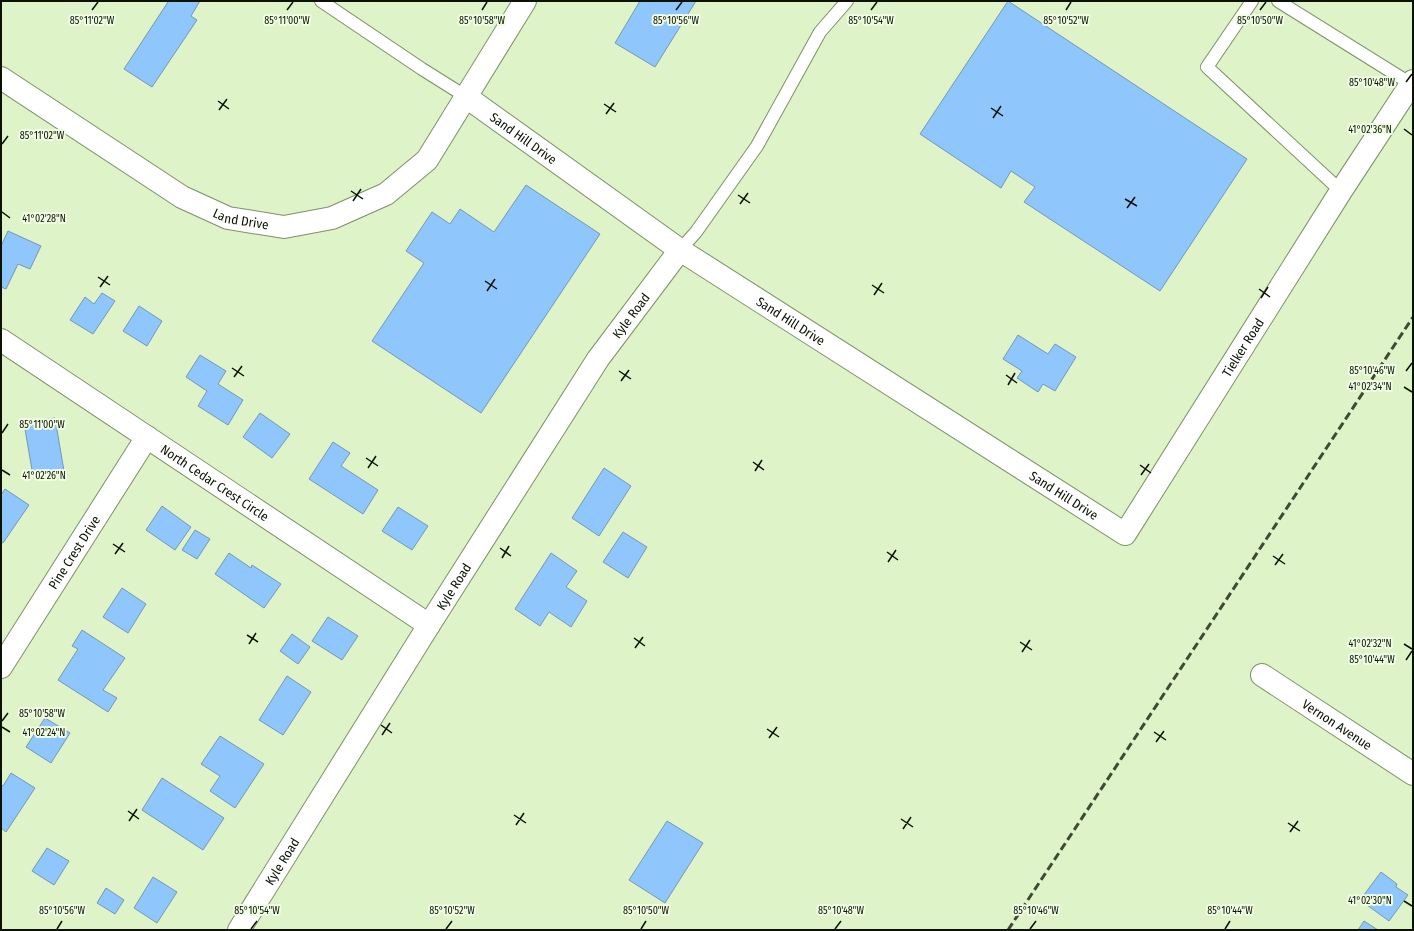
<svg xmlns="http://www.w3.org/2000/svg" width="1414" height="931" font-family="'Fira Sans Condensed',sans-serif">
<rect width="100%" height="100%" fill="#def3c7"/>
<!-- building -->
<path fill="#8fc6fc" stroke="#7597b8" d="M166,1h34l-9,15 6,4 -45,67 -28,-18 44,-67z
M640,1h56l-41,66 -40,-24z
M1008,1l239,158 -87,132 -136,-89 11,-15 -24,-16 -10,17 -81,-54z
M526,185l74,49 -119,179 -109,-72 52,-78 -18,-12 26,-39 18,12 10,-15 34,23z
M8,231l33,15 -11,23 -12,-5 -12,25 -5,-2v-41z
M102,293l13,8 -22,33 -23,-14 15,-23 9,7z
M139,306l23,15 -15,25 -24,-15z
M1018,335l30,19 7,-10 21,13 -21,34 -12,-7 -5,8 -21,-14 5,-7 -19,-12z
M200,355l26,16 -8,13 25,16 -15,25 -30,-19 9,-15 -21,-14z
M260,413l30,21 -18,24 -29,-21z
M55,418l9,53 -31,5 -9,-53z
M333,442l17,11 -9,13 37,24 -15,24 -54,-35z
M604,468l27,18 -32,50 -27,-18z
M5,489l24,16 -26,38 -2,-1v-47z
M162,506l29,21 -16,23 -29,-20z
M398,507l30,19 -16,24 -30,-19z
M195,530l15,9 -13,20 -15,-9z
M623,532l24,15 -19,31 -25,-16z
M229,553l22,15 1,-3 29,19 -17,24 -49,-34z
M551,553l26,18 -11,16 21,14 -16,26 -22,-15 -9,14 -25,-17z
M122,588l24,16 -18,29 -25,-16z
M328,617l30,19 -16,24 -30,-19z
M82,630l43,28 -22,32 14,8 -9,14 -50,-32 20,-31 -6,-3z
M292,634l18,13 -12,17 -18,-13z
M287,676l24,16 -28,43 -24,-15z
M45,718l25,15 -19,30 -25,-16z
M220,736l44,28 -29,44 -25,-17 10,-15 -19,-12z
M11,773l24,15 -29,44 -5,-4v-43l2,1z
M162,778l62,40 -21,32 -61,-40z
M667,821l36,22 -38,60 -36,-23z
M47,848l22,13 -15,24 -22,-14z
M1381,872l16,12 -1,3 12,8 -19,26 -29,-21z
M153,877l24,15 -20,31 -23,-15z
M106,888l18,12 -9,14 -18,-11z
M1364,921l14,9h-20z"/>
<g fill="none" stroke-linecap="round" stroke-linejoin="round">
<defs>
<path id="lane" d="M321,1l101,68 43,27
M1252,1l-45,66 134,124
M1278,1l133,83
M680,250l16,-18 61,-86 63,-114 27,-31"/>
<g id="street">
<path id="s1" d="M1,78l181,119 46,21 56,9 48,-9 54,-24 41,-34 98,-159"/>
<path id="s2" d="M465,96l215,154 445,284 216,-343 72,-110"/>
<path id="s3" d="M1,340l428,285"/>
<path id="s4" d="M1,667l146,-230"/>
<path id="s5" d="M1262,675l151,99"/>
<path id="s6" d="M239,930l190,-305 169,-266 82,-109"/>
</g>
</defs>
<!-- lane casing -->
<use href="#lane" stroke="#7d9067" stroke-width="14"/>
<!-- street casing -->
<use href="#street" stroke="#7d9067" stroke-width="24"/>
<!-- lane -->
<use href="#lane" stroke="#fff" stroke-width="12"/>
<!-- street -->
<use href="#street" stroke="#fff" stroke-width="22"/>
<!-- rail -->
<path stroke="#3f4a34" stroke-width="3" stroke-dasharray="8 4" stroke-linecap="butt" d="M1008,930l405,-613"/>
</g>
<!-- ticks -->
<path fill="none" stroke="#0b1204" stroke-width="1.5" d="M92,10l6,-8M287,10l6,-8M482,10l5,-8M676,10l6,-8M871,10l6,-8M1066,10l5,-8M1260,10l6,-8M1406,82l6,-8M218,101l11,8M604,104l12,8M991,108l12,8M219,110l8,-11M606,114l8,-11M993,118l8,-12M1404,129l8,6M2,144l6,-8M351,191l12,8M738,195l12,8M1125,199l12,7M353,201l8,-12M740,204l8,-11M1127,208l8,-11M2,212l8,6M98,277l12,8M485,281l12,8M872,285l12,8M100,287l8,-11M1259,289l11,8M487,291l8,-12M874,295l8,-12M1261,298l7,-11M232,368l12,8M619,371l12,8M1406,371l6,-8M1006,375l11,8M234,377l8,-11M621,381l8,-11M1008,385l7,-12M1404,387l8,5M2,433l6,-9M366,458l12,8M753,462l11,8M1140,465l11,8M368,468l8,-12M2,470l8,5M755,471l7,-11M1141,475l8,-11M113,544l12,8M500,548l11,8M887,552l11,8M115,554l8,-11M1273,556l12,8M502,558l7,-12M888,562l8,-12M1275,565l8,-11M247,635l11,7M634,638l11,8M1020,642l12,8M249,644l7,-11M1404,644l8,5M635,648l8,-11M1022,652l8,-12M1406,660l6,-9M2,721l6,-8M381,725l11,8M2,727l8,5M767,729l12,8M1154,732l12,8M382,735l8,-12M769,738l8,-11M1156,742l8,-11M128,811l11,8M514,815l12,8M901,819l12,8M129,821l8,-12M1288,823l12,8M516,825l8,-12M903,829l8,-12M1290,832l8,-11M1404,901l8,5M57,929l5,-8M251,929l6,-8M446,929l6,-8M641,929l5,-8M835,929l6,-8M1030,929l6,-8M1225,929l5,-8"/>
<g text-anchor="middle" stroke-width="4" stroke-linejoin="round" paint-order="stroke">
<!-- street labels -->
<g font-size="13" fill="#0b1204" stroke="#f0fde3">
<text dy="5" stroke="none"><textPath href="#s2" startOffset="72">Sand Hill Drive</textPath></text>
<text dy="5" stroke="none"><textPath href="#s1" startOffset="280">Land Drive</textPath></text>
<text dy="5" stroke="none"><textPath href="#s6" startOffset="729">Kyle Road</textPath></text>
<text dy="5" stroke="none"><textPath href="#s2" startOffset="396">Sand Hill Drive</textPath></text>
<text dy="5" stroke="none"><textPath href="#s2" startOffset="1013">Tielker Road</textPath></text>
<text dy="5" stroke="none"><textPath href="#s3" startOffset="257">North Cedar Crest Circle</textPath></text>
<text dy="5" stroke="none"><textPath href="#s2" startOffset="720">Sand Hill Drive</textPath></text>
<text dy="5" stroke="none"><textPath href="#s4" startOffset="136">Pine Crest Drive</textPath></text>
<text dy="5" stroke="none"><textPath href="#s6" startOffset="405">Kyle Road</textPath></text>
<text dy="5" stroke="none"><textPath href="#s5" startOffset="90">Vernon Avenue</textPath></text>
<text dy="5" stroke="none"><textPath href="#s6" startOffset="81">Kyle Road</textPath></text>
</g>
</g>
<g font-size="10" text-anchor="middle" fill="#0b1204" stroke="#f0fde3" stroke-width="4" stroke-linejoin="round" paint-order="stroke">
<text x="92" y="24">85°11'02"W</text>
<text x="482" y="24">85°10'58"W</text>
<text x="676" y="24">85°10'56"W</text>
<text x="871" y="24">85°10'54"W</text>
<text x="1066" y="24">85°10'52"W</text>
<text x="1260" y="24">85°10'50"W</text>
<text x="287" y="24">85°11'00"W</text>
<text x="1372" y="86">85°10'48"W</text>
<text x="1370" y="133">41°02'36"N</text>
<text x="42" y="139">85°11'02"W</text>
<text x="44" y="222">41°02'28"N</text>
<text x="1372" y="374">85°10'46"W</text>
<text x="1370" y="390">41°02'34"N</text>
<text x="42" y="428">85°11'00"W</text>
<text x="44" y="479">41°02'26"N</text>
<text x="1370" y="647">41°02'32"N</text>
<text x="1372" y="663">85°10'44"W</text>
<text x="42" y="717">85°10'58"W</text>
<text x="44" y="736">41°02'24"N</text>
<text x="1370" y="904">41°02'30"N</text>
<text x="62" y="914">85°10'56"W</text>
<text x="257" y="914">85°10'54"W</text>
<text x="452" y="914">85°10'52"W</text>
<text x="646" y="914">85°10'50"W</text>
<text x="841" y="914">85°10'48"W</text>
<text x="1036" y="914">85°10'46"W</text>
<text x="1230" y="914">85°10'44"W</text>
</g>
<!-- border -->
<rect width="1414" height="931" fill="none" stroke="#0b1204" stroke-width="4"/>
</svg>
